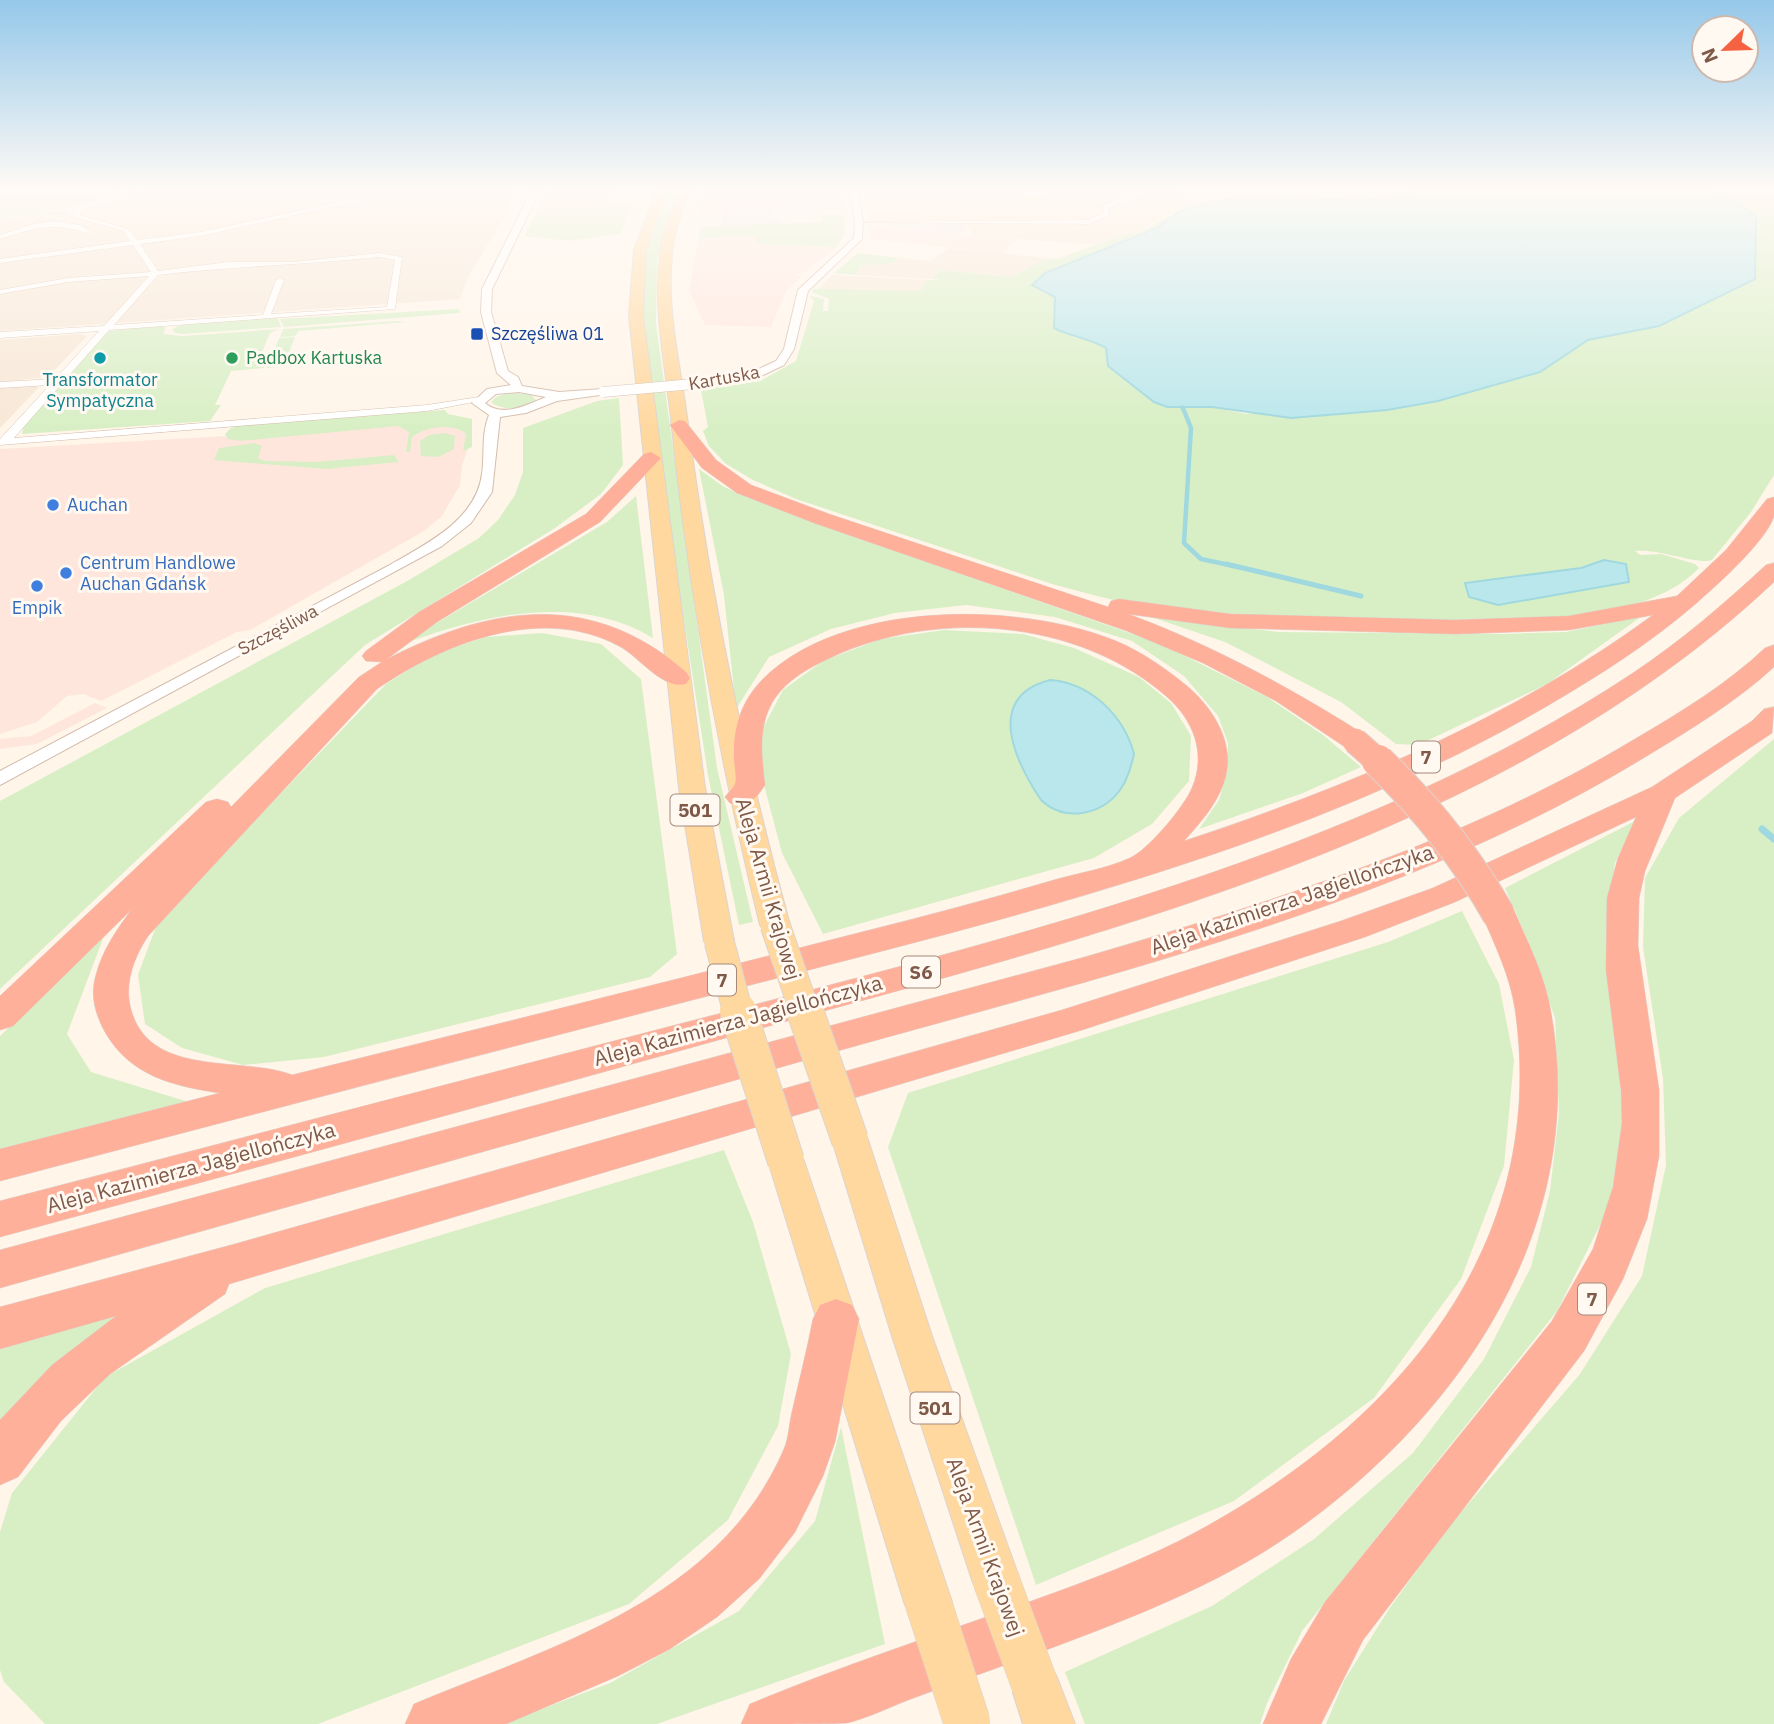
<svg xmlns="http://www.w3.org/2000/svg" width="1774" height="1724" font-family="'IBM Plex Sans',sans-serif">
<rect width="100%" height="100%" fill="#fff5e9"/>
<!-- residential -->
<path fill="#f7e7d6" d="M150,188h351l13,7 -7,6 2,9 -41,67 -8,22 -460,32v-111l33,-4 26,4z
M953,188h213l33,14 -32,12 -34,21 -7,-1 -31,11 -122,-10 -8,-13 25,2 83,-3 1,-3 -84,4 -121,-1 -2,-10 94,-3z
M949,248l97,10 -33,19 -73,-7 -7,9 -77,-4 5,-10 29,-1 9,-6 31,3z
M832,275l54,3 41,2 -5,11h-105z
M80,334l7,2 -39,41 -48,5v-42z
M34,386l5,1 -39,41v-40z"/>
<!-- commercial -->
<path fill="#ffe6dd" d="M554,188h63l-10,17 -69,5 7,-15z
M863,188h90l9,20 -95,3z
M841,191l1,11 -117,2 -2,11h-24l7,-21z
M869,225l104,10 47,3 -18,15 -131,-14z
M756,235v9l81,3 -32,25 -12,3 8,1 -15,15 -15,36 -66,-2 -16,-35 10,-52z
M467,422l2,25 -7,18 -2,20 -18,31 -18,15 -174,99 -13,2 -136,69 -18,-7 -16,2 -30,26 -37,12v-285z
M95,703l12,5 -70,36 -37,5v-10l31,-3z"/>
<!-- industrial -->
<path fill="#f0e8e2" d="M707,188h134v3l-135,3z
M842,202l1,7 -71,1 -1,7 11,2v6l-62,1 5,-22z
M965,222l3,10 -15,1 -84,-10z"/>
<!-- green -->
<path fill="#d8efc5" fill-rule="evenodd" d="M0,188h125l-39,15 -39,8 21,2v3l-17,3 10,-4 -27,-2 15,3 -29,1 6,-3 -26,6z
M668,188h13l-24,71 -1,65 61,444 36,154 -14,3 -31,-150 -54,-348 -11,-101 2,-66 10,-42z
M1183,188h243l-64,12 -110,-2v-4l-4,-1 -47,2z
M1701,188h56l17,4v283l-23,37 -39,48c-15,5 -53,-12 -77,-9l5,4 21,-1 34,10 4,4c-21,22 -51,33 -79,41 -59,17 -124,12 -185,12 -90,-1 -180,-2 -269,-12 -39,-4 -77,-15 -114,-25l-256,-85 -43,-19 -27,-16 -17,-18 -6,-15 5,-4 -7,-37 59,-9 36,-20 18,-60 -4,-5 14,3 -1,12h5l1,-12 -17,-7 1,-3 108,2 6,-11h14l-8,-1 7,-9 72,7 34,-19 11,1 69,-25c23,3 48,-35 86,-31l-41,11 -14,14 -112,45 -12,11 22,13 -2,22 19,18 19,2 15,9 21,34 27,20 13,5h45l34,7 294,-42 48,-32 71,-14 96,-47 -22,-80zM1604,560l-106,45 -32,-22 115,-15z
M631,204l-10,29 -52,8 -45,-5 14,-26z
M822,214l22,1 1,17 -8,15 -81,-3 -1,-9 -56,3 2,-11 120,-5z
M858,253l41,5 -9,6 -29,1 -5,10 -22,-2z
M459,309l1,4 -176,14 -4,-8z
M278,318l3,9 -97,7 -9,-1 -3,-4 11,-5z
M397,321l9,1 -107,9 -4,5 -15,1 3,-8z
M160,326l5,1 -1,7 17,2 98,-7 -9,4 -13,31h9l-2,4 -33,3 -16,34h6l-11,16 -188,13 1,-5h-4l90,-98z
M295,337l-11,29 -17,2 12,-30z
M508,393l22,1 6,6c-12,9 -33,12 -45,2l5,-5z
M619,398l4,67 -22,29 -46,34 -190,117 -365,344v-188l409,-221 70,-42 19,-18 17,-25 8,-23v-44l74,-27z
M445,410l3,4 24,5v28l-9,4 3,-17c-13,-12 -41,-7 -54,3l-2,15h-4l3,-20 -11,-6 -157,15 -13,-2 -3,-5 6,-6 12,-3z
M445,433l10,3 -1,13 -15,8 -18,-1 -1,-15 9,-6z
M254,443l8,3 -4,12 7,3 51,1 78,-7 5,7 -73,7 -112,-9 5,-12z
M699,469l25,18 74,30 363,127 106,53 56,38 38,32 -58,26 -104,36 20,-29 9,-31v-26l-10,-27 -34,-40 -52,-35 -77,-24 -89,-12 -71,8 -64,16 -62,28 -33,52 -12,-114z
M636,496l17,142c-77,-47 -178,-22 -257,9l211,-125z
M1642,616l-95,68 -129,61 -22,-1 -55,-42 -116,-60 -74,-25 127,15 225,2 63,-2z
M944,630l79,4 51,14 65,29 32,26 20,33 -2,45 -37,43 -58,34 -271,76 -41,-81 -22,-83 3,-42 20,-38 40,-29 58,-22z
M542,633l59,11 40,35 36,275 -27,23 -326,80 -81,8 -61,-17 -37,-24 -7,-49 20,-54 228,-237 47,-30 53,-17z
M1774,739v985h-448l18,-43 45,-72 60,-83 131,-152 62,-98 24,-111 -3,-86 -20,-132 2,-69 34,-60z
M1635,821l-20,42 -7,53 15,209 -14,82 -52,104 -255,320 -35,72 -7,21h-175l-20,-52 147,-66 102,-67 99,-86 71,-94 47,-92 19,-76 9,-78 -4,-95 -27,-77 -23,-53z
M1462,911l37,73 15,76 -10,106 -43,113 -87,119 -140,103 -198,84 -148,-438 20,-54 480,-151z
M104,936l-37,98 24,38 104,32 -195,49v-117z
M724,1150l29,72 38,132 -13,72 -50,94 -99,84 -311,120h-273l-41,-42 -4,-12v-138l12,-39 93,-116 160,-89z
M135,1306l-135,117v-78z
M841,1427l44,217 -228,80h-154l107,-41 129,-72 76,-90z"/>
<!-- water -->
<path fill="#bae7ec" stroke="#9fd8df" stroke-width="2" d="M1426,188h275l32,11 23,18 -1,62 -96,47 -71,14 -48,32 -102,29 -51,9 -96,8 -79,-11h-45l-13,-5 -46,-36 -2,-18c-17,-10 -34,-11 -52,-20l1,-31 -23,-12 13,-12 112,-45c47,-46 144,-27 206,-28 21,-1 43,-7 63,-12z
M1604,560l22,4 3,18 -131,23 -29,-8 -4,-14 116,-15z
M1050,680c41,3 74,36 84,74 -3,12 -6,25 -14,36 -19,26 -56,32 -79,10 -26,-39 -57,-103 9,-120z"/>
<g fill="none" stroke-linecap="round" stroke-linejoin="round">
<!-- stream-far3 -->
<path stroke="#9fd8df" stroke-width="3.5" d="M1182,407l1,3"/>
<!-- stream-far2 -->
<path stroke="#9fd8df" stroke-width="4.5" d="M1183,408l8,20 -7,115 17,16 33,7"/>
<!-- stream-far1 -->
<path stroke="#9fd8df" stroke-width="5" d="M1226,564l135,32"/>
<!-- stream -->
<path stroke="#9fd8df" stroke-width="7" d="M1762,829l12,10"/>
<defs>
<path id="minor" d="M126,188h8l-50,21 -5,6 49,14 9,11 64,-8 204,-44h11l-215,48 -61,8 18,27 70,-9h66l85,-9 23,4 -7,52 -286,21 -95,108 413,-33 52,-8 5,3 -57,11 -427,34v-6l50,-54 -50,3v-6l55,-3 44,-48 -99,7v-6l104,-6 45,-50 -81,6 -68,12v-4l68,-12 83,-6 -18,-27 -133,18v-4l130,-18 -6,-10 -53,-15 9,-9zM379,257l16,3 -8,47 -116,7 13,-34 -4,-2 -4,2 -13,35 -149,10 44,-50c74,-9 147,-10 221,-18z
M1014,188h6l3,4h30l-2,-4h6l3,6 -39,2z
M1149,188h9l-49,19v8l-20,9 -233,-2 232,-2 16,-7v-8z
M55,221l25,4 12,7 -3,2c-37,-13 -53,-6 -89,5v-4l33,-11z"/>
<path id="tertiary" d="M533,188h8l-49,101 -1,23 17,59 10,6 4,9 37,6 44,-3 4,1v4l-50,7 -31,12 -26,4 -8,75 -21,31 -29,23 -442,239v-14l388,-205c36,-21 88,-45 94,-92 3,-20 -1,-40 7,-59l-17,-12 15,-14 24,-4 -14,-12 -16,-61 1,-23zM519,392l27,5c-19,8 -44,21 -61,6l11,-9z
M849,188h8l6,34 -1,17 -54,52 -14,58 -10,16 -25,12 -47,7v-4l40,-8 24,-11 8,-12 14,-59 56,-52 1,-16z"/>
<path id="primary" d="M658,188h10l-22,62 -3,66 62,472 29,153 -4,7 -11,3 -11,-3 -4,-7 -25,-153 -50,-472 5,-66z
M681,188h10c-8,21 -17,43 -19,66 -6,54 8,109 15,163 22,172 57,341 103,508l-5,7 -10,3 -10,-3 -5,-7c-41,-167 -72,-336 -89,-507 -6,-54 -18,-110 -11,-164 3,-23 13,-45 21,-66z
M850,1126l13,4 5,10 64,196 88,244 -7,17 -17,7 -17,-7 -7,-17 -80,-244 -60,-196 5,-10z
M786,1146l13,5 5,10 148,441 -7,17 -17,7 -17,-7 -7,-17 -136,-441 5,-10z
M1038,1668l18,7 19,49h-52l-10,-31 7,-18z"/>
<path id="motorway" d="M679,420l6,1 31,39 35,25 78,29 279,93 3,-6 8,-2 111,15 226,6 113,-4 108,-20 49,-46 41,-51 7,-2c0,6 0,13 0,19 -6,21 -46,59 -63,74 -43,40 -92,73 -142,103 -251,153 -560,225 -842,298 -243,63 -485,126 -727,190v-32l220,-56c-47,-7 -90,-17 -115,-61 -10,-19 -15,-36 -9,-57 6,-24 21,-46 36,-66l-119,117 -13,4v-34l206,-194 11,-3 11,3 3,5 128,-130 23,-15 -16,-1 -4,-5 4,-5 53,-39 167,-98 58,-60 7,-2 10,6 -61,64 -163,100 -50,37c105,-54 205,-69 299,13l4,6 -4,6c-24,6 -46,-27 -67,-38 -78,-42 -175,-3 -242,43l-229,247c-15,23 -25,50 -16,77 21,65 112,43 160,62 190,-47 380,-94 570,-143 64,-16 128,-33 192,-52 24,-7 52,-11 76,-22 18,-8 54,-51 62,-70 15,-35 1,-69 -26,-92 -88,-77 -231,-88 -336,-38 -22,10 -49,25 -60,49 -12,24 -8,52 -5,78 -10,15 -17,23 -35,18l-5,-6c3,-4 8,-9 10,-13 2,-6 -1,-19 -1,-26 -1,-30 7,-56 28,-78 79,-80 256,-79 354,-39 26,11 49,27 71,45 25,21 47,55 39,89 -6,26 -25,47 -42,66 166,-55 327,-122 469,-226l-84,15 -113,4 -226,-6 -102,-14c84,31 161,73 237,121l4,6 -4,6h-20l-69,-46 -73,-38 -76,-32 -313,-108 -77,-30 -35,-25 -32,-43z
M1774,563v19c-272,257 -683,355 -1034,452 -247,69 -493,136 -740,203v-36c230,-60 460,-120 691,-180 316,-82 667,-166 942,-348 48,-32 91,-69 133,-108z
M1774,645v22c-37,34 -81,61 -124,87 -245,151 -535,219 -809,296 -280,80 -561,159 -841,238v-38l1085,-293c190,-56 379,-115 550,-218 46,-27 92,-55 130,-91z
M1774,707l-2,26 -97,65 -30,73 -6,27 -1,48 21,144v66l-12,63 -24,60 -39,72 -221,289 -42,84h-58l28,-65 34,-57 227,-281 41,-72 20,-62 9,-64 -1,-33 -15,-120 1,-72 11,-40 18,-41 -181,85 -90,35 -283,93 -853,254 -4,10 -115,80 -49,47 -43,56 -18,8v-65l52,-55 64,-49 -116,33v-42l235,-63 827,-234 279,-89 92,-33 219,-101 100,-66 12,-12z
M1499,904l12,3 5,8c13,30 28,60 34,92 41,216 -86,405 -256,525 -77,54 -168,88 -256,121 -43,16 -87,31 -130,47 -20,8 -41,18 -61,23 -26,1 -77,1 -106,1l9,-20c86,-36 174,-65 262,-96 56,-20 113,-40 167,-67 206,-106 372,-285 336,-532 -5,-33 -20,-64 -33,-94l5,-8z
M836,1299l16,6 7,14 -24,123 -12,34 -28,56 -36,47 -42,38 -47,32 -52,27 -112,48h-101l9,-20c139,-58 305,-104 370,-255 5,-12 5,-25 8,-37 7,-31 15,-62 21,-93l7,-14z"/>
</defs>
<!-- minor casing -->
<use href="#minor" stroke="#d3bcac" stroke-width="1"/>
<!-- tertiary casing -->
<use href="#tertiary" stroke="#d3bcac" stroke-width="2"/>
<!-- primary casing -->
<use href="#primary" stroke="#ddd4cf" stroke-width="2"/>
<!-- motorway casing -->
<use href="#motorway" stroke="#ddd4cf" stroke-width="1"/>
<!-- minor -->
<use href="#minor" fill="#fff" fill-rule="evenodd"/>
<!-- tertiary -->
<use href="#tertiary" fill="#fff" fill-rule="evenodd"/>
<!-- primary -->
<use href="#primary" fill="#ffd8a0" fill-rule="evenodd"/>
<!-- motorway -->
<use href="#motorway" fill="#ffb09a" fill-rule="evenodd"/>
<defs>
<path id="tertiary-bridge" d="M603,392l113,-10"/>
<path id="primary-bridge-far2" d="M775,925l30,87
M719,941l19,71"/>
<path id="primary-bridge-far1" d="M738,1011l48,150
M805,1011l45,129"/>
<path id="primary-bridge" d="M996,1580l42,113
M928,1602l39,120"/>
<path id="motorway-bridge-far1" d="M1355,741l25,22"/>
<path id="motorway-bridge" d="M1378,761c48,46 88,96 121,154"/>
</defs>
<!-- tertiary-bridge casing -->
<use href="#tertiary-bridge" stroke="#d3bcac" stroke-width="11" stroke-linecap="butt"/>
<!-- primary-bridge-far2 casing -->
<use href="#primary-bridge-far2" stroke="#ddd4cf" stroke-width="31" stroke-linecap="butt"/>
<!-- primary-bridge-far1 casing -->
<use href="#primary-bridge-far1" stroke="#ddd4cf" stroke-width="38" stroke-linecap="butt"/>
<!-- primary-bridge casing -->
<use href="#primary-bridge" stroke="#ddd4cf" stroke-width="47" stroke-linecap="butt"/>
<!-- motorway-bridge-far1 casing -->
<use href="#motorway-bridge-far1" stroke="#ddd4cf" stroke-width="27" stroke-linecap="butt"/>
<!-- motorway-bridge casing -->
<use href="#motorway-bridge" stroke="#ddd4cf" stroke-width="34" stroke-linecap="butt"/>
<!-- tertiary-bridge -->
<use href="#tertiary-bridge" stroke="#fff" stroke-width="10"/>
<!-- primary-bridge-far2 -->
<use href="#primary-bridge-far2" stroke="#ffd8a0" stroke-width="29"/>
<!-- primary-bridge-far1 -->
<use href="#primary-bridge-far1" stroke="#ffd8a0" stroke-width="36"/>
<!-- primary-bridge -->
<use href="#primary-bridge" stroke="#ffd8a0" stroke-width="46"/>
<!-- motorway-bridge-far1 -->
<use href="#motorway-bridge-far1" stroke="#ffb09a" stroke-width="25"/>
<!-- motorway-bridge -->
<use href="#motorway-bridge" stroke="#ffb09a" stroke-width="32"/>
</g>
<!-- sky -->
<linearGradient id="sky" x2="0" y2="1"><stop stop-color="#95c8ea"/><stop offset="0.44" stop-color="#fffaf5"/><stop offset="1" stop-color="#fffaf5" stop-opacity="0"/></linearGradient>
<rect width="1774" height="429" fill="url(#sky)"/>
<!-- markers -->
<rect fill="#1a4fb4" stroke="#fff9f2" stroke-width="2.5" x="470" y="327" width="14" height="14" rx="3.5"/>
<circle fill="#0f9aa8" stroke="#fff9f2" stroke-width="2.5" cx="100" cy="358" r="7"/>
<circle fill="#2e9e5b" stroke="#fff9f2" stroke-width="2.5" cx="232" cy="358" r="7"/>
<g fill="#3f7fe0" stroke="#fff9f2" stroke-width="2.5">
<circle cx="53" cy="505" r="7"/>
<circle cx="66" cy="573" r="7"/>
<circle cx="37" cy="586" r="7"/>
</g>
<g text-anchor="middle" stroke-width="6" stroke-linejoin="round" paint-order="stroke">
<!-- far-transit labels -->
<g font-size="18" fill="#164399" stroke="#fff9f2" text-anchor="start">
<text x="491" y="340">Szczęśliwa 01</text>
</g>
<!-- far-leisure labels -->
<g font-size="18" fill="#27864d" stroke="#fff9f2" text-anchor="start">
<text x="246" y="364">Padbox Kartuska</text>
</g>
<!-- far-street labels -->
<g font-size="18" fill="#7e5948" stroke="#fff9f2">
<text transform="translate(724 378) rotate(-10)" y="6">Kartuska</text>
<text transform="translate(278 630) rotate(-28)" y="6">Szczęśliwa</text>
</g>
<!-- far-culture labels -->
<g font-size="18" fill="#0d838f" stroke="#fff9f2">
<text x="100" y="386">Transformator<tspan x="100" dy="21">Sympatyczna</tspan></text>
</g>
<!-- far-shop labels -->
<g font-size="18" fill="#366cbe" stroke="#fff9f2" text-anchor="start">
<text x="67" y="511">Auchan</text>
<text x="80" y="569">Centrum Handlowe<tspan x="80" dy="21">Auchan Gdańsk</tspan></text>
<text x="37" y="614" text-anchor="middle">Empik</text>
</g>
<!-- shield labels -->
<g fill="#fff9f2" stroke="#a5897b" stroke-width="2">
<rect x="1412" y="741.5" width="28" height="31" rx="5"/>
<rect x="670.5" y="794.5" width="49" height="31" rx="5"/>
<rect x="902" y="956.5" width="38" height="31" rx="5"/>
<rect x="708" y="964.5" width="28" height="31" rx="5"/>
<rect x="1578" y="1283.5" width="28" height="31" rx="5"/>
<rect x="910.5" y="1392.5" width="49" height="31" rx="5"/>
</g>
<g font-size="19" font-weight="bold" fill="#7e5948">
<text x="1426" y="764">7</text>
<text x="695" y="817">501</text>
<text x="921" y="979">S6</text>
<text x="722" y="987">7</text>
<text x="1592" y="1306">7</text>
<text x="935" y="1415">501</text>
</g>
<!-- street labels -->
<g font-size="21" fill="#7e5948" stroke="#fff9f2">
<text transform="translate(768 889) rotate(74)" y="7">Aleja Armii Krajowej</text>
<text transform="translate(1292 900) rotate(-19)" y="7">Aleja Kazimierza Jagiellończyka</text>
<text transform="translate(738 1021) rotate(-15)" y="7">Aleja Kazimierza Jagiellończyka</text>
<text transform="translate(191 1168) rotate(-15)" y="7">Aleja Kazimierza Jagiellończyka</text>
<text transform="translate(985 1547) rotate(70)" y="7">Aleja Armii Krajowej</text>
</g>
</g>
<!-- north arrow -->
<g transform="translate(1725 49) rotate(247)"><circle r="33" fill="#fff9f2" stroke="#cbb9ae" stroke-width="2"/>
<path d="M0-5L12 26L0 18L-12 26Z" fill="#f56242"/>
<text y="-10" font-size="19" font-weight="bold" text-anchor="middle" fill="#7e5948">N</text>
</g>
</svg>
